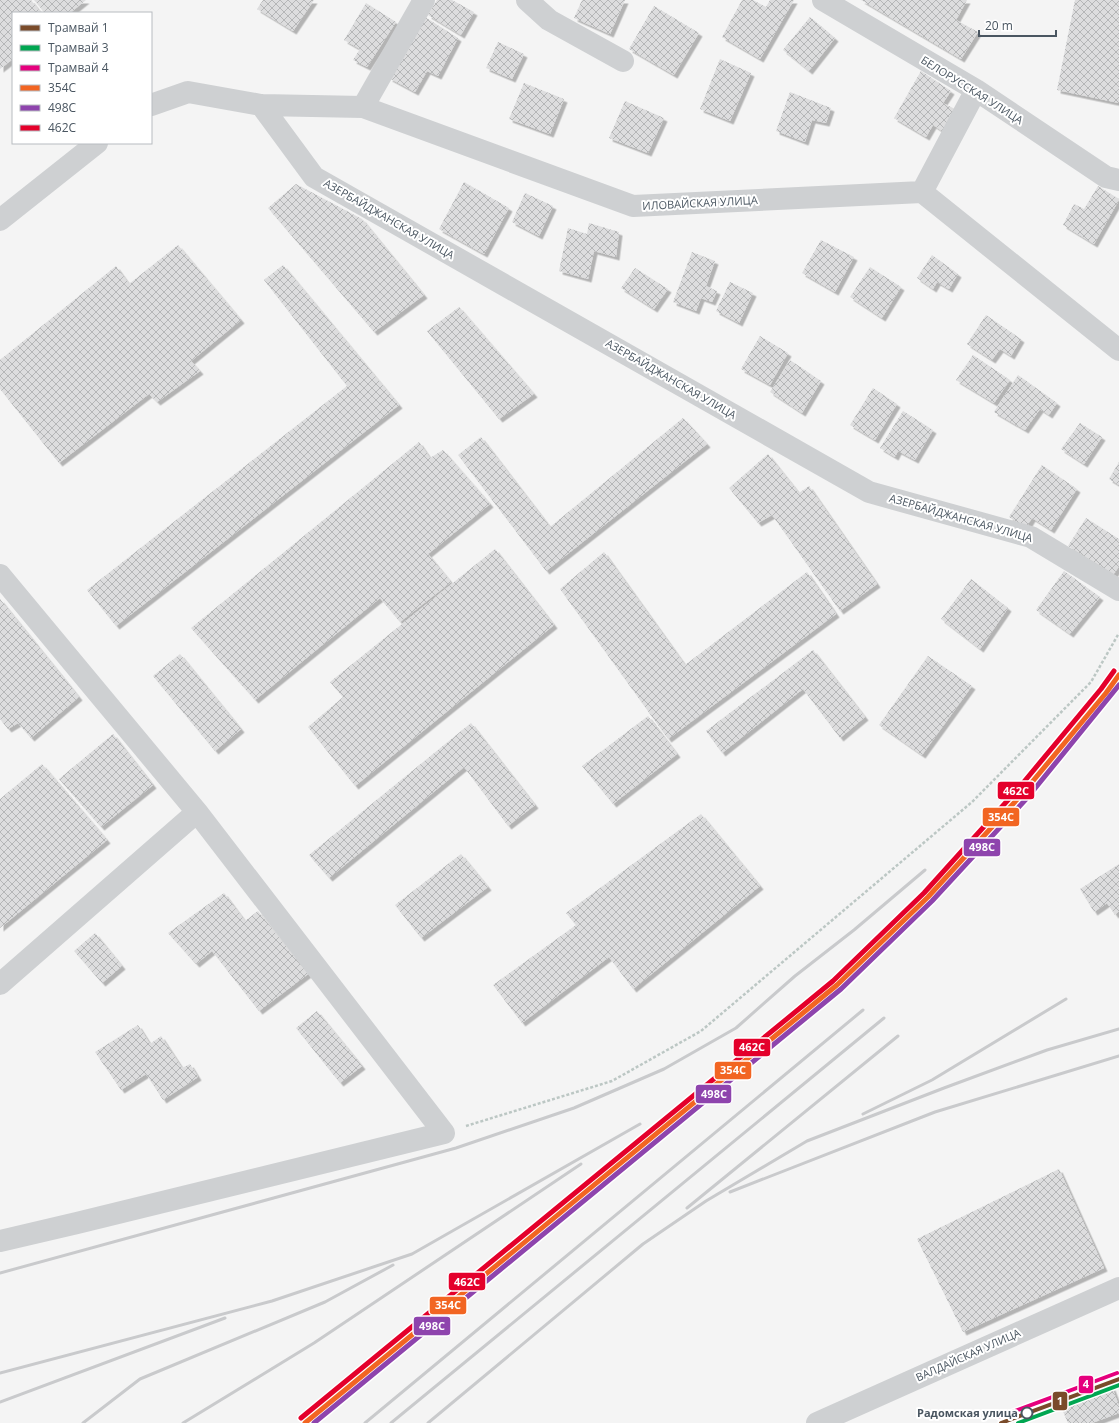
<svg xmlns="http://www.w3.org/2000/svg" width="1119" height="1423" font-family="'Open Sans',sans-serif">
<defs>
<pattern id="building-cross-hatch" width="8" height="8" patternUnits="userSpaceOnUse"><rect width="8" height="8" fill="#ddddde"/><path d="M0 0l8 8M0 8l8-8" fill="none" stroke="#b5b6b7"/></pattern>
<filter id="shadow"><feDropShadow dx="3.5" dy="3.5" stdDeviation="0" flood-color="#0004"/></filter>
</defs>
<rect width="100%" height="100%" fill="#f4f4f4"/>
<!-- building -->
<path fill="url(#building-cross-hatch)" filter="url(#shadow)" d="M0,0h31l10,13h-28v46l-13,10z
M34,0h52l-16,13h-25z
M263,0h51l-21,31 -36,-22z
M437,0h15l22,12 -13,23 -33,-20z
M582,0h43l-15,34 -36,-16z
M742,0h11l13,7 4,-7h24l-34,59 -38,-22z
M861,0h106l-11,20 22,12 -17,27z
M1075,0h44v103l-62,-13z
M366,3l30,19 -29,45 -14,-7 7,-11 -16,-9z
M654,6l45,27 -25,42 -45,-26z
M425,17l33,21 -20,38 -11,-5 -12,21 -26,-14z
M810,17l25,21 -26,33 -26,-21z
M498,42l26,12 -12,25 -26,-11z
M720,59l31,14 -21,48 -30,-12z
M921,71l30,20 -8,12 12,6 -13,22 -9,-6 -7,12 -32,-19z
M524,83l40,16 -14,35 -41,-15z
M790,92l41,16 -5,15 -14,-3 -7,22 -29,-11z
M625,101l39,17 -16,35 -39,-15z
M464,182l45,26 -25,46 -45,-25z
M296,184l66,35 62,76 -50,37 -106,-124z
M1098,186l21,13v1l-25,44 -31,-19 11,-21 10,5z
M525,193l28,13 -14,30 -27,-14z
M589,223l30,9 -3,25 -22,-6 -6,28 -29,-8 9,-43 19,6z
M821,240l33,17 -19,35 -33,-19z
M178,245l63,75 -50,41 9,10 -43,31 -8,-8 -90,69 -59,-74v-29l116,-94 13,18z
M692,252l23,9 -9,25 11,5 -5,11 -11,-4 -5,13 -23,-9z
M932,255l26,19 -9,15 -12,-7 -4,7 -16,-11z
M283,265l116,140 -283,221 -29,-36 260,-204 -83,-106z
M870,267l31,20 -19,31 -32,-21z
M635,268l33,21 -14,20 -33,-21z
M730,282l23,11 -14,30 -23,-12z
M459,307l75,87 -35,25 -72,-88z
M986,315l35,24 -10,17 -11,-7 -8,11 -25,-16z
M760,336l28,17 -18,32 -29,-16z
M973,355l37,25 -16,23 -38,-23z
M790,360l31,21 -19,32 -32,-21z
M1018,375l39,28 -8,12 -9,-6 -15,21 -31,-18z
M873,388l24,16 -22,36 -25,-15z
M903,411l30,19 -18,30 -17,-9 -3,6 -15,-9z
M683,418l24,26 -161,127 -88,-116 23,-18 69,90z
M1080,423l22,14 -18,27 -23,-15z
M419,442l11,16 13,-8 47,54 -62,50 23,28 -51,40 -20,-24 -125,102 -64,-72z
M768,454l31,39 10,-7 68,98 -37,27 -68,-96 -14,8 -29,-35z
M1119,462v23l-10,-6z
M1042,465l35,24 -26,41 -19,-12 -6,10 -17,-11z
M1086,518l33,21v27l-5,8 -46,-28z
M495,549l59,76 -199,161 -47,-59 35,-30 -13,-15z
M604,552l81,113 122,-93 29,42 -168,125 -108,-150z
M1064,571l36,26 -30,37 -34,-24z
M971,579l37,29 -28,41 -39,-30z
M0,599l79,98 -48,41 -13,-15 -10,6 -8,-10z
M813,650l52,67 -25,21 -37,-49 -81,64 -16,-22z
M180,654l61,75 -26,22 -62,-75z
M928,656l44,30 -50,69 -43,-30z
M648,716l29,38 -64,50 -31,-38z
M471,723l64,82 -27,21 -44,-59 -135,111 -20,-23z
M113,734l40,51 -52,42 -42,-48z
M42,764l65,76 -107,88v-129z
M701,814l59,72 -127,103 -24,-32 -87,66 -29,-38 83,-60 -10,-12z
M461,854l27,33 -67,51 -26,-33z
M1119,864v47l-4,4 -8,-12 -13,9 -14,-23z
M224,893l21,28 13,-10 50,63 -49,37 -47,-60 -16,13 -28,-31z
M95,933l27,33 -20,17 -28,-32z
M317,1011l45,55 -22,17 -44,-55z
M138,1025l12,19 11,-8 21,32 8,-4 8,13 -35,23 -17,-26 -25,16 -26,-38z
M1059,1169l45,99 -141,64 -46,-93z
M1112,1387l7,19v7l-27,10h-24l-7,-16z"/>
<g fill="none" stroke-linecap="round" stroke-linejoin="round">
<!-- path -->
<path stroke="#bcc7c4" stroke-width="2.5" stroke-dasharray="3 2" stroke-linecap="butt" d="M466,1126l146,-45 89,-50 271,-229 119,-120 28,-49"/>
<!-- minor -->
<path stroke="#ced0d2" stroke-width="22" d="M527,0l22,20 74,41
M823,0l153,90 130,87 13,3
M151,105l37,-13 73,13 102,2 270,99 289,-14 54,-102
M261,105l53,72 555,315 162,45 88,53
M363,107l61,-107
M922,192l197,158
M0,220l97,-77
M0,575l197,237 247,321 -367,90 -77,18
M0,984l197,-172
M817,1423l302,-135"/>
<!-- rail -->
<path stroke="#c9cacc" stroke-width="3" d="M863,1114l69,-34 134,-81
M730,1192l205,-80 184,-56
M687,1208l211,-172
M0,1273l456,-125 118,-40 90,-39 72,-41 59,-52 59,-46 71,-60
M0,1373l272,-72 140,-47 228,-130
M0,1402l225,-84
M83,1423l57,-44 185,-77 68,-37
M183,1423l131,-80 267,-179
M365,1423l498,-413
M391,1423l493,-405
M428,1423l215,-179 63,-43 101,-60 137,-53 103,-38 72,-21"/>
<defs>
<path id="rail-1" d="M305,1423l532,-438 91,-88 95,-104 83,-100 13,-18"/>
<path id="rail-2" d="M314,1423l527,-434 91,-88 96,-104 91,-112"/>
<path id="rail-3" d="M301,1418l532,-437 91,-88 94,-104 83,-100 13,-18"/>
</defs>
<!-- rail-1 casing -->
<use href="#rail-1" stroke="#fff" stroke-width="8"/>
<!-- rail-2 casing -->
<use href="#rail-2" stroke="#fff" stroke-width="8"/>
<!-- rail-3 casing -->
<use href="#rail-3" stroke="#fff" stroke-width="8"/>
<!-- rail-1 -->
<use href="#rail-1" stroke="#f26522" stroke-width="5"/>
<!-- rail-2 -->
<use href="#rail-2" stroke="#8e44ad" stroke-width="5"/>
<!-- rail-3 -->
<use href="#rail-3" stroke="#e4002b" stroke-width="5"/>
<defs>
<path id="tram-1" d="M1001,1423l118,-44"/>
<path id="tram-2" d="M1018,1423l101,-38"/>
<path id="tram-3" d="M999,1417l118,-44"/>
</defs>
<!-- tram-1 casing -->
<use href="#tram-1" stroke="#fff" stroke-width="7"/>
<!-- tram-2 casing -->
<use href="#tram-2" stroke="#fff" stroke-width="7"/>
<!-- tram-3 casing -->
<use href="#tram-3" stroke="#fff" stroke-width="7"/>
<!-- tram-1 -->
<use href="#tram-1" stroke="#7a4b2a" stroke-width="4"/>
<!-- tram-2 -->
<use href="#tram-2" stroke="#00a651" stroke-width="4"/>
<!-- tram-3 -->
<use href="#tram-3" stroke="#e5007d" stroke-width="4"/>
</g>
<!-- markers -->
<circle fill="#fff" stroke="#4a5661" stroke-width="2" cx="1027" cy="1413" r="5.5"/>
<g text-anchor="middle" stroke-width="4" stroke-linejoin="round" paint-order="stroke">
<!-- street labels -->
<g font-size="11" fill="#4a5661" stroke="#fff">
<text transform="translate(972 90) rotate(32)" y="4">БЕЛОРУССКАЯ УЛИЦА</text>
<text transform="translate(700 203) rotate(-3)" y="4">ИЛОВАЙСКАЯ УЛИЦА</text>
<text transform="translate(389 219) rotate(30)" y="4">АЗЕРБАЙДЖАНСКАЯ УЛИЦА</text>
<text transform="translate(671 379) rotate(30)" y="4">АЗЕРБАЙДЖАНСКАЯ УЛИЦА</text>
<text transform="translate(961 518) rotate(16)" y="4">АЗЕРБАЙДЖАНСКАЯ УЛИЦА</text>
<text transform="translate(968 1355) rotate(-24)" y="4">ВАЛДАЙСКАЯ УЛИЦА</text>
</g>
<!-- stop labels -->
<g font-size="11" font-weight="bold" fill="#4a5661" stroke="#fff" text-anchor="end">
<text x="1018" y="1417">Радомская улица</text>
</g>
</g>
<g stroke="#fff" stroke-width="1.5">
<rect x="997" y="781" width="38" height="19" rx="4" fill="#e4002b"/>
<rect x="982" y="807" width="38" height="20" rx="4" fill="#f26522"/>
<rect x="963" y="838" width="38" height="19" rx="4" fill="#8e44ad"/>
<rect x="733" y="1038" width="38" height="19" rx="4" fill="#e4002b"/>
<rect x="714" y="1061" width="38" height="19" rx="4" fill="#f26522"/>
<rect x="695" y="1084" width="37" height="20" rx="4" fill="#8e44ad"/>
<rect x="448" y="1272" width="38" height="19" rx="4" fill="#e4002b"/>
<rect x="429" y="1296" width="38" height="19" rx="4" fill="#f26522"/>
<rect x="413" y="1316" width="38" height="20" rx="4" fill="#8e44ad"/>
<rect x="1078" y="1375" width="16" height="19" rx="4" fill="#e5007d"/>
<rect x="1052" y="1391" width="16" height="20" rx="4" fill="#7a4b2a"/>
</g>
<g font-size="11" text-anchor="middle" font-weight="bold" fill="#fff">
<text x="1016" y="795">462С</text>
<text x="1001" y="821">354С</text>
<text x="982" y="851">498С</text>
<text x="752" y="1051">462С</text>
<text x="733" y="1074">354С</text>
<text x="714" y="1098">498С</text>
<text x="467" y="1286">462С</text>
<text x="448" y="1309">354С</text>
<text x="432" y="1330">498С</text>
<text x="1086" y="1388">4</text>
<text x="1060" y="1405">1</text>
</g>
<!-- legend -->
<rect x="12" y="12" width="140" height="132" fill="#ffffff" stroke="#b7bbc0"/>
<rect x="20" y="25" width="20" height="6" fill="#7a4b2a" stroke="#b7bbc0"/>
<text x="48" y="32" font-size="12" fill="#4a5661">Трамвай 1</text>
<rect x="20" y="45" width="20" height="6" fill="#00a651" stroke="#b7bbc0"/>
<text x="48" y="52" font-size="12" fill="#4a5661">Трамвай 3</text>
<rect x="20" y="65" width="20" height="6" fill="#e5007d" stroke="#b7bbc0"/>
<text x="48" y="72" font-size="12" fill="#4a5661">Трамвай 4</text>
<rect x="20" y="85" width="20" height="6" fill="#f26522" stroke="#b7bbc0"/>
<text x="48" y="92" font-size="12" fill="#4a5661">354С</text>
<rect x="20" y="105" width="20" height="6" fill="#8e44ad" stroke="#b7bbc0"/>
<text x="48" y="112" font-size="12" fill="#4a5661">498С</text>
<rect x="20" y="125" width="20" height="6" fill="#e4002b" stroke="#b7bbc0"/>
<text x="48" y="132" font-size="12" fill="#4a5661">462С</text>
<!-- scale -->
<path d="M979 30v6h77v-6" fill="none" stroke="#4a5661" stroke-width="2"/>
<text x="985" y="30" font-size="12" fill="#4a5661" stroke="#ffffff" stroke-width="3" paint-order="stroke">20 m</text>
</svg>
